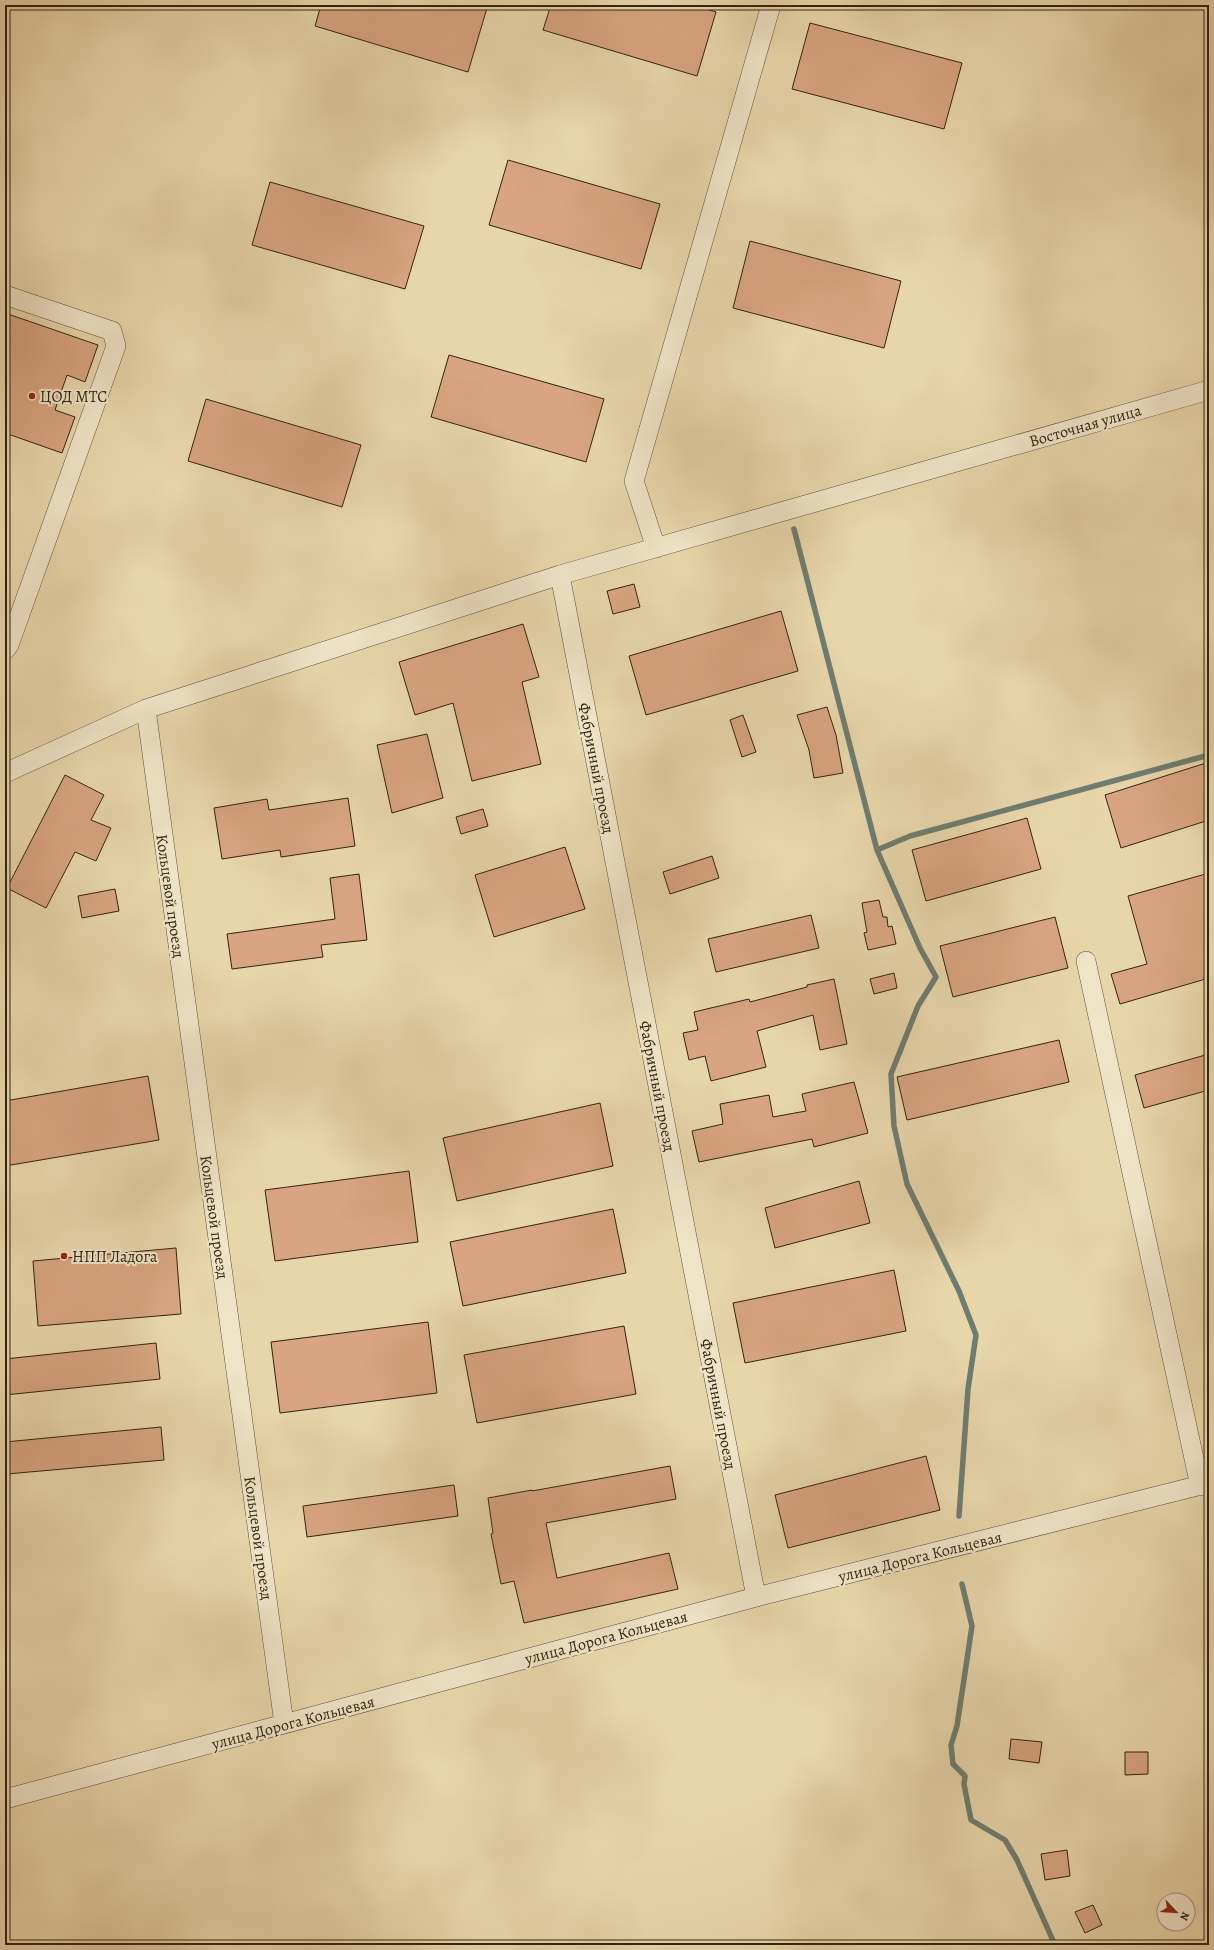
<svg xmlns="http://www.w3.org/2000/svg" width="1214" height="1950" font-family="Alegreya,serif">
<rect width="100%" height="100%" fill="#e8d6ab"/>
<filter id="stains"><feTurbulence type="fractalNoise" baseFrequency=".005" numOctaves="4"/><feColorMatrix values="0 0 0 0 .2 0 0 0 0 .09 0 0 0 0 .02 0 0 0 .5 -.17"/></filter>
<radialGradient id="worn" r=".72"><stop offset=".6" stop-color="#630" stop-opacity="0"/><stop offset="1" stop-color="#630" stop-opacity=".3"/></radialGradient>
<g fill="none" stroke-linecap="round" stroke-linejoin="round">
<!-- stream -->
<path stroke="#6f7d70" stroke-width="5.5" d="M794,529l83,321 33,-14 299,-81
M877,850l43,98 16,29 -18,29 -27,68 3,52 13,58 52,107 17,44 -8,54 -9,127
M962,1584l10,42 -15,100 -6,19 2,19 12,12 -1,8 7,36 34,20 12,20 38,85"/>
</g>
<!-- building -->
<path fill="#d8a481" stroke="#322411" d="M321,5h155l11,3 -19,64 -153,-46z
M551,5h143l22,7 -19,64 -154,-46z
M810,23l152,40 -18,66 -152,-40z
M508,160l152,44 -19,65 -152,-44z
M270,182l154,44 -19,63 -153,-44z
M750,241l151,40 -17,67 -151,-40z
M5,313l93,32 -13,37 -18,-7 -12,35 20,7 -13,36 -57,-20z
M449,355l155,44 -18,63 -155,-45z
M206,399l155,46 -19,62 -154,-46z
M634,584l6,23 -27,7 -6,-23z
M781,611l17,60 -152,44 -17,-59z
M523,624l16,53 -17,5 19,82 -69,17 -19,-78 -38,12 -16,-53z
M827,707l9,28 7,38 -29,5 -5,-28 -12,-35z
M743,715l13,37 -14,5 -12,-37z
M427,734l16,64 -51,15 -15,-68z
M1206,763l3,8v49l-88,28 -16,-53z
M65,775l39,20 -13,25 20,8 -15,33 -21,-9 -29,56 -39,-20z
M348,798l7,48 -74,11 -1,-7 -58,9 -8,-51 53,-9 2,11z
M483,809l5,17 -27,8 -5,-17z
M1027,818l14,51 -115,32 -14,-51z
M565,847l20,62 -91,28 -19,-62z
M712,856l7,22 -49,16 -7,-22z
M1209,873v105l-89,26 -9,-30 36,-10 -19,-68z
M359,874l8,66 -46,5 2,12 -91,12 -5,-35 108,-15 -5,-41z
M115,889l4,22 -37,7 -4,-22z
M879,900l4,17h4l1,10 4,-1 4,18 -28,6 -4,-17 3,-1 -5,-29z
M811,915l8,33 -103,24 -8,-33z
M1055,917l13,51 -115,29 -13,-51z
M894,973l3,15 -23,6 -4,-15z
M834,979l13,65 -27,6 -7,-35 -56,16 9,36 -55,14 -6,-25 -16,4 -6,-27 15,-3 -4,-18 55,-13 1,3 57,-15v-2z
M1059,1040l10,42 -162,38 -10,-43z
M1209,1054v36l-65,18 -9,-33z
M148,1076l11,64 -154,26v-65z
M854,1082l14,51 -54,14 -2,-8 -113,23 -7,-31 31,-7 -3,-20 49,-9 4,22 33,-6 -4,-17z
M600,1103l13,63 -156,35 -14,-63z
M409,1171l9,71 -143,19 -10,-71z
M859,1181l11,42 -95,25 -10,-40z
M613,1209l13,64 -163,33 -13,-64z
M176,1248l5,66 -143,12 -5,-65z
M894,1270l12,61 -161,32 -12,-60z
M428,1322l9,71 -157,20 -9,-71z
M624,1326l12,68 -159,29 -13,-68z
M156,1343l4,36 -155,16v-36z
M161,1427l3,33 -157,14 -2,-32z
M926,1456l14,54 -152,38 -13,-53z
M670,1466l6,33 -130,24 11,55 112,-25 9,36 -154,34 -10,-42 -13,3 -10,-50 2,-1 -5,-35 44,-8v1z
M454,1485l4,31 -151,21 -4,-31z
M1011,1739l31,3 -3,21 -30,-4z
M1125,1752h23v22l-23,1z
M1067,1850l3,26 -25,4 -4,-26z
M1093,1905l9,20 -17,8 -10,-21z"/>
<g fill="none" stroke-linecap="round" stroke-linejoin="round">
<defs>
<path id="minor" d="M5,295l107,36 4,15 -107,299 -4,5
M656,548l-22,-67 137,-476
M560,575l196,1022
M146,709l138,1015
M5,773l141,-64 414,-134 649,-185
M1086,961l114,525
M5,1799l751,-202 453,-114"/>
</defs>
<!-- minor casing -->
<use href="#minor" stroke="#605038" stroke-width="20"/>
<!-- minor -->
<use href="#minor" stroke="#f0e4c8" stroke-width="19"/>
</g>
<!-- markers -->
<g fill="#8f2418" stroke="#f0e4c8" stroke-width="1.5">
<circle cx="32" cy="396" r="4"/>
<circle cx="64" cy="1256" r="4"/>
</g>
<g text-anchor="middle" stroke-width="4" stroke-linejoin="round" paint-order="stroke">
<!-- poi labels -->
<g font-size="16" fill="#322411" stroke="#f0e4c8" text-anchor="start">
<text x="40" y="402">ЦОД МТС</text>
<text x="72" y="1262">НПП Ладога</text>
</g>
<!-- street labels -->
<g font-size="16" fill="#322411" stroke="#f0e4c8">
<text transform="translate(1085 425) rotate(-16)" y="6">Восточная улица</text>
<text transform="translate(597 768) rotate(79)" y="6">Фабричный проезд</text>
<text transform="translate(171 896) rotate(82)" y="6">Кольцевой проезд</text>
<text transform="translate(658 1086) rotate(79)" y="6">Фабричный проезд</text>
<text transform="translate(215 1217) rotate(82)" y="6">Кольцевой проезд</text>
<text transform="translate(719 1404) rotate(79)" y="6">Фабричный проезд</text>
<text transform="translate(259 1538) rotate(82)" y="6">Кольцевой проезд</text>
<text transform="translate(920 1556) rotate(-14)" y="6">улица Дорога Кольцевая</text>
<text transform="translate(606 1637) rotate(-15)" y="6">улица Дорога Кольцевая</text>
<text transform="translate(293 1722) rotate(-15)" y="6">улица Дорога Кольцевая</text>
</g>
</g>
<!-- margin -->
<rect width="1214" height="1950" fill="none" stroke="#e8d6ab" stroke-width="20"/>
<rect x="6" y="6" width="1202" height="1938" fill="none" stroke="#322411" stroke-width="2"/>
<rect x="10" y="10" width="1194" height="1930" fill="none" stroke="#322411"/>
<!-- north arrow -->
<g transform="translate(1176 1912) rotate(115)"><circle r="19" fill="#f0e4c8" stroke="#a4977f"/>
<path d="M0-3L7 15L0 10L-7 15Z" fill="#8f2418"/>
<text y="-6" font-size="11" font-weight="bold" text-anchor="middle" fill="#322411">N</text>
</g>
<rect width="100%" height="100%" filter="url(#stains)"/>
<rect width="100%" height="100%" fill="url(#worn)"/>
</svg>
